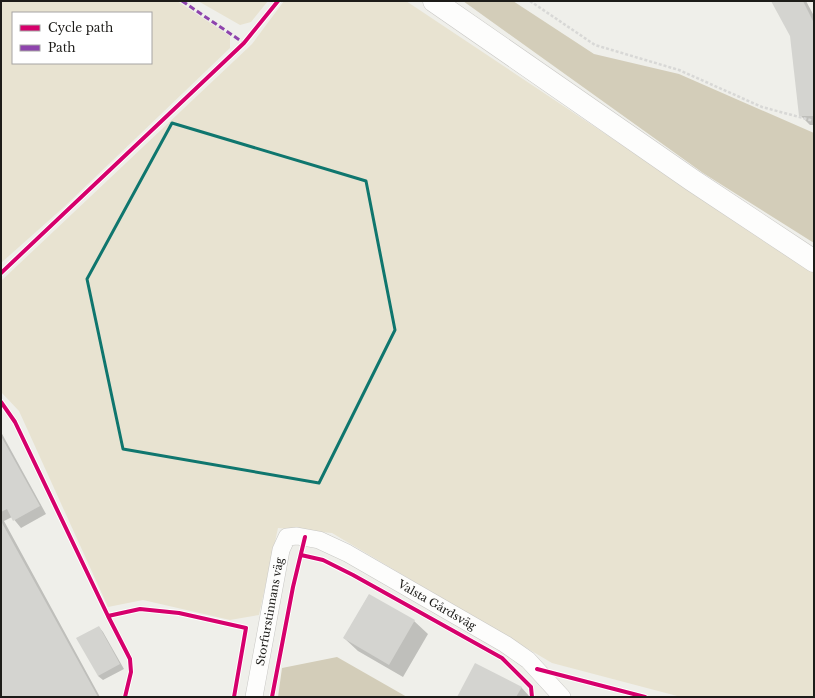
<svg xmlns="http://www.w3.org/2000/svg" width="815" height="698" font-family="'Libre Baskerville',serif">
<rect width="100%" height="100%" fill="#efefea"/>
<!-- green -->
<path fill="#e8e3d1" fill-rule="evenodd" d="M1,1h176l53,35v12l-166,159 -63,56zM13,13h138v50h-138z
M198,1h70l-17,21 -11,3z
M284,1h122l408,272v424h-133l-129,-34 -220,-130 -54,-5 -19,87 -29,5 -87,-20 -35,7 -89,-196 -18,-19v-111l251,-237z"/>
<!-- forest -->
<path fill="#d3cdb9" d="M463,1h50l81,53 85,20 135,59v110l-111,-70z
M337,657l70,40h-129l4,-29z"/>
<!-- shadow -->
<path fill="#0003" d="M773,1h33l8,15v109h-4l-10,-10 -9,-79z
M1,432l45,82 -25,14 -9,-11 -8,4 96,176h-98l-1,-2z
M369,595l45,26 14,13 -25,43 -45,-26 -14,-13z
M99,627l4,5 21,37 -21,11 -5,-4z
M521,687l9,10h-72z"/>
<!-- building -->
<path fill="#d4d4d0" d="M771,1h32l11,22v93h-15l-9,-80z
M1,436l39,70 -27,15 -6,-12 -6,3z
M1,521l97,176h-97z
M369,594l46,26 -26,45 -46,-27z
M99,626l21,38 -22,12 -22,-38z
M475,663l47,24 -6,10h-59z"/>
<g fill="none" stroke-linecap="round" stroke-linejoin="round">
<defs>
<g id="street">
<path id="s1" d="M254,697l27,-147 6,-13 10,-1 22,4 28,13 158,91 23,16 34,37"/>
</g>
<path id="secondary" d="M434,1l258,179 122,81"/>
</defs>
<!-- street casing -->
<use href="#street" stroke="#c9c8c5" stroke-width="18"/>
<!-- secondary casing -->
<use href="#secondary" stroke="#c9c8c5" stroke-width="23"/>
<!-- path -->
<path stroke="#d8d8d6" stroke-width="2.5" stroke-dasharray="3 2" stroke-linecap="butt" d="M530,1l65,44 84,25 83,37 52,14"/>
<!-- street -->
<use href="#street" stroke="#fdfdfc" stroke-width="17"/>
<!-- secondary -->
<use href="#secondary" stroke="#fdfdfc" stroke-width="22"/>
<!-- quiet -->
<path stroke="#8e44ad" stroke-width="3" stroke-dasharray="6 3" stroke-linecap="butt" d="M182,1l62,42"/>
<defs>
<path id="cycleway" d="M1,273l243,-230 34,-42
M1,402l14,20 93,194
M301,555l22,5 30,15 149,83 29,29 1,10
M537,669l108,28
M125,697l6,-25 -1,-13 -22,-43 32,-7 39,4 67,15 -12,69
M272,697l21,-110 12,-50"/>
</defs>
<!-- cycleway casing -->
<use href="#cycleway" stroke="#fff" stroke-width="6"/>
<!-- cycleway -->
<use href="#cycleway" stroke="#d6006c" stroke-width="4"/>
</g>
<!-- marked area -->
<path fill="none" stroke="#0f766e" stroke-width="3" stroke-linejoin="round" d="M172,123l194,58 29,149 -76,153 -196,-34 -36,-170z"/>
<g text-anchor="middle" stroke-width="3.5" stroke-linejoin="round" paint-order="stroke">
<!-- street labels -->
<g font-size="11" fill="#1d1c19" stroke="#fff">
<text dy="4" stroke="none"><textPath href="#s1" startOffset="331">Valsta Gårdsväg</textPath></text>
<text dy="4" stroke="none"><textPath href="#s1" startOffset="87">Storfurstinnans väg</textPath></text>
</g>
</g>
<!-- border -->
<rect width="815" height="698" fill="none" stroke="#1d1c19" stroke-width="4"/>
<!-- legend -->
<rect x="12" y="12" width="140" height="52" fill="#ffffff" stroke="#a5a4a3"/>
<rect x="20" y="25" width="20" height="6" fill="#d6006c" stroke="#a5a4a3"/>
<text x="48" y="32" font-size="12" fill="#1d1c19">Cycle path</text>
<rect x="20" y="45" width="20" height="6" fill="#8e44ad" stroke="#a5a4a3"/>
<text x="48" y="52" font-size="12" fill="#1d1c19">Path</text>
</svg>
